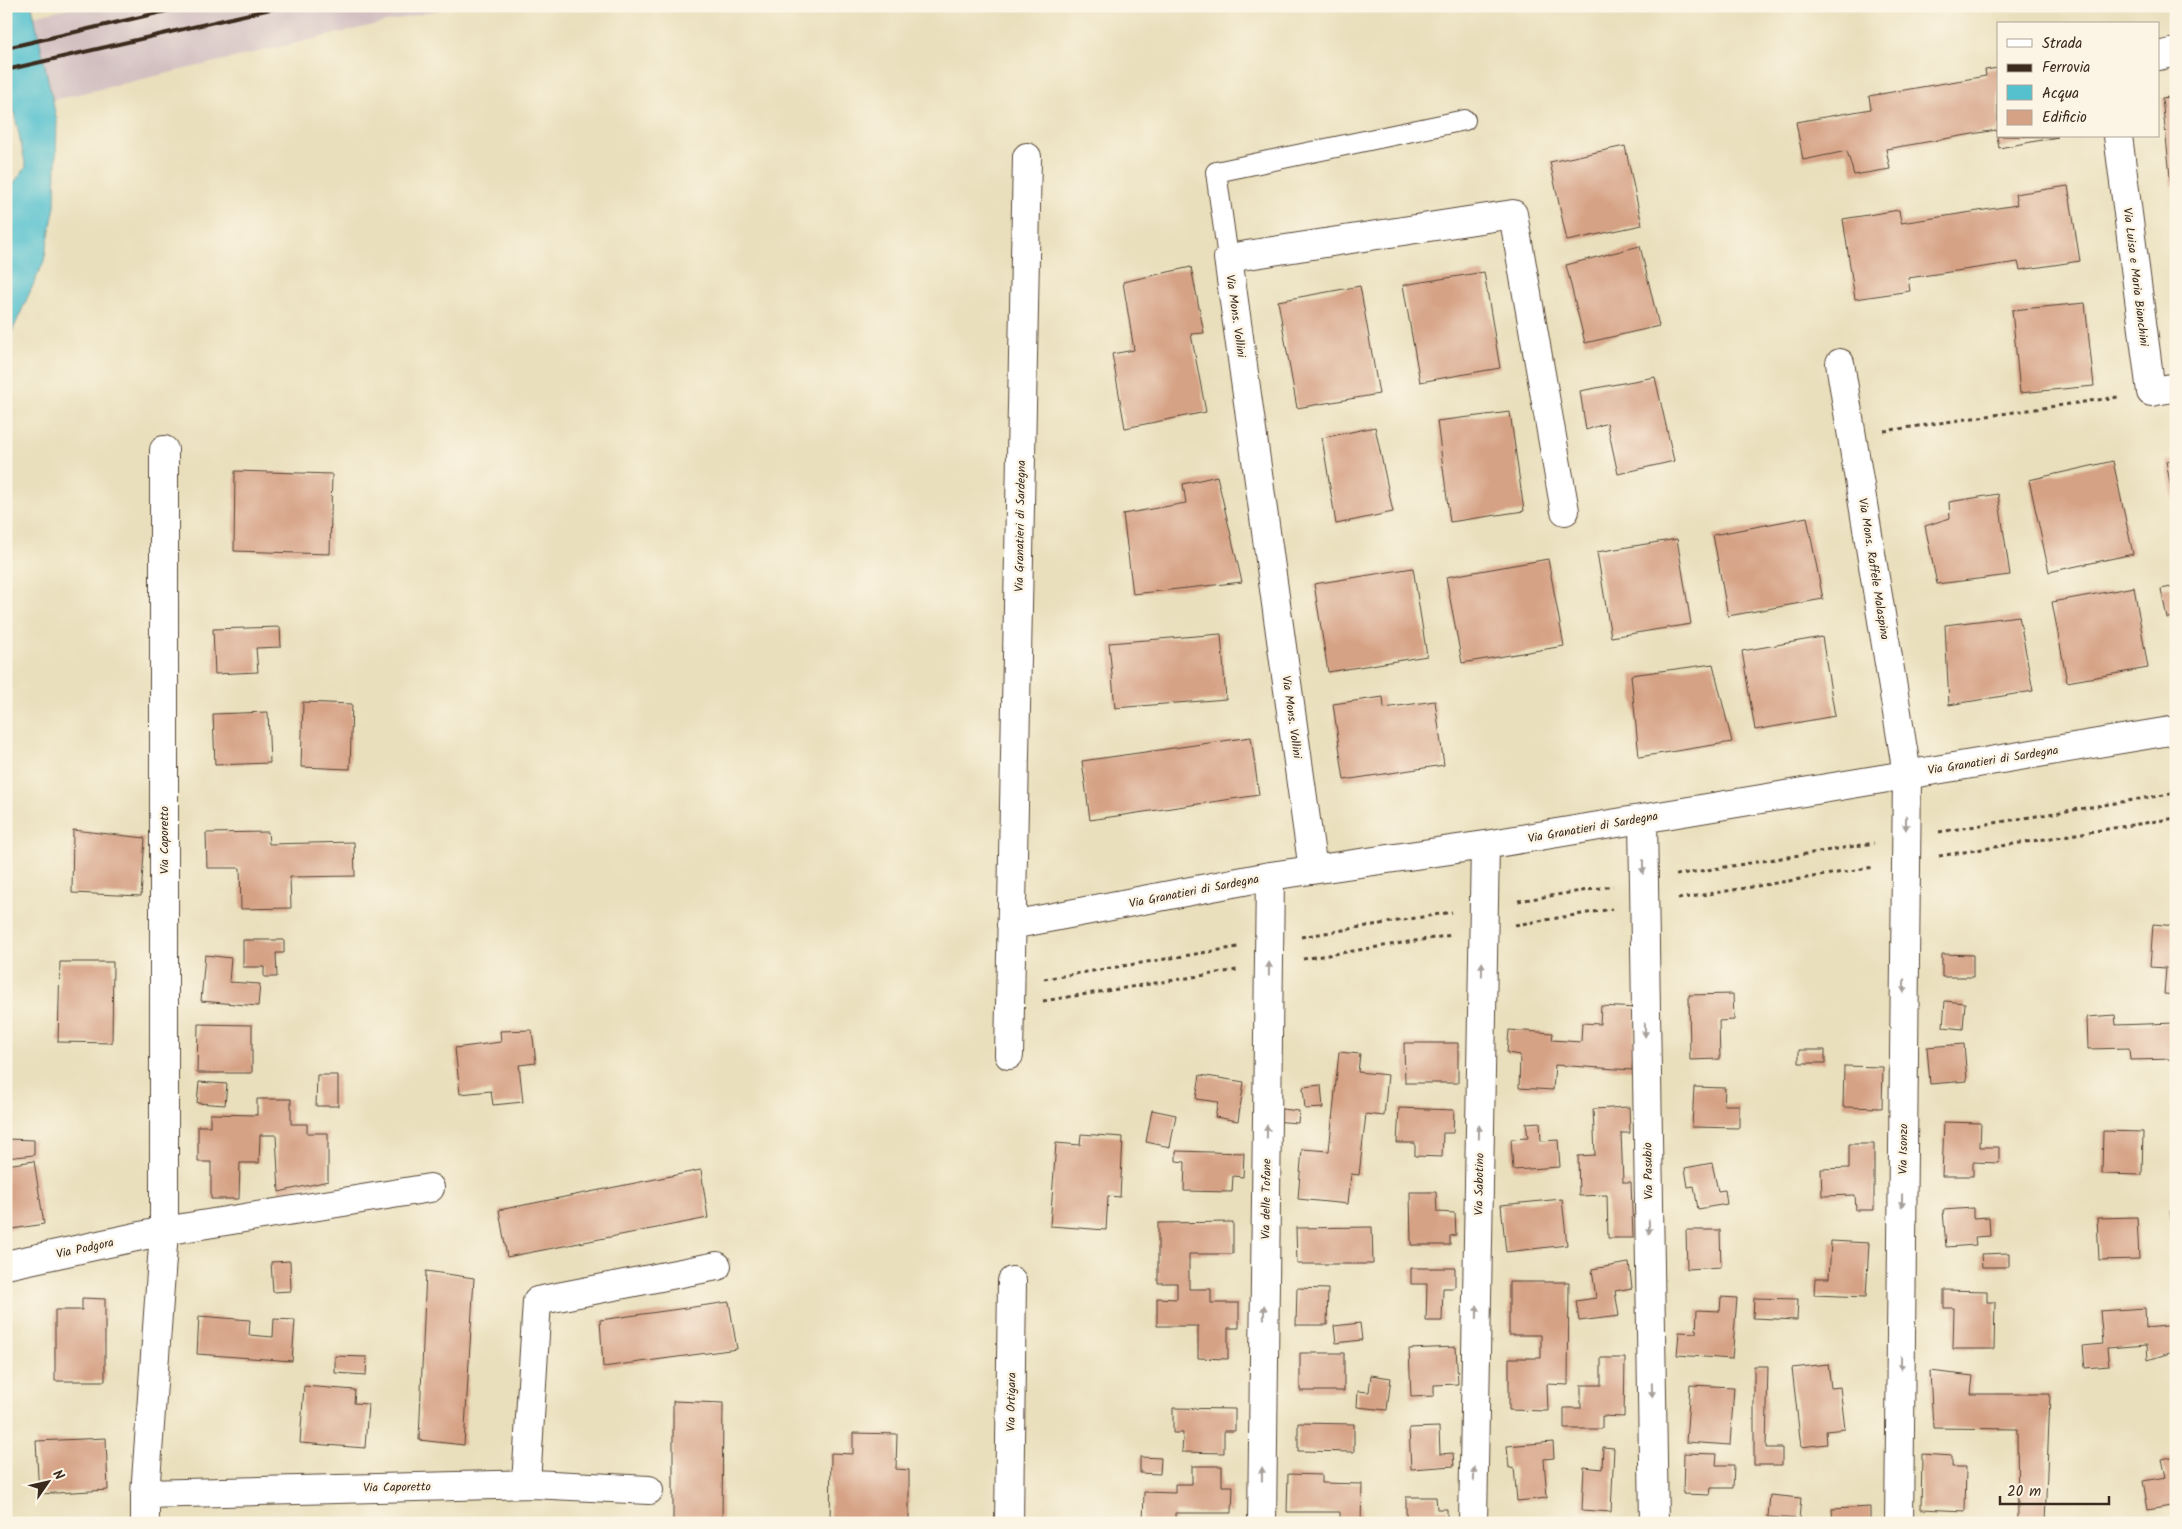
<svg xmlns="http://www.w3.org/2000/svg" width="2182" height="1529" font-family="Kalam,sans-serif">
<rect width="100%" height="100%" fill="#fcf5e5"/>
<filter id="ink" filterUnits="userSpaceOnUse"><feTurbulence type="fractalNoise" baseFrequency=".02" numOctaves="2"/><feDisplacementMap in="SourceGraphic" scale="10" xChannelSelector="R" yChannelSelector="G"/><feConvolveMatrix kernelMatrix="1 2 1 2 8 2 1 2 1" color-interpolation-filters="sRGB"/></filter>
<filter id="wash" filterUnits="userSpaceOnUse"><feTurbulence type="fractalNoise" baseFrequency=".0096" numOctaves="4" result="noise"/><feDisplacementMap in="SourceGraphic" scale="20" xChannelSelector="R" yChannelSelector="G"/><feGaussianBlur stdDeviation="1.12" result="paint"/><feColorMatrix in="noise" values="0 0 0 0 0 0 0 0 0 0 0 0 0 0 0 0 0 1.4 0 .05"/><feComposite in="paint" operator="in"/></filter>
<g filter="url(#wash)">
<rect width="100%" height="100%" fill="#e9dfbc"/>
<!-- industrial -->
<path fill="#d2bfc1" d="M78,6h377l-449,105v-89z"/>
<!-- water -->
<path fill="#55c1cf" stroke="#487676" d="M6,6h26l25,115 -2,85 -11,55 -38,84v-152l20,-26 -20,-93z"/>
<g id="blocks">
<!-- building -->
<path fill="#d6a285" d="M1998,68v68l60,1 -59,11 -3,-18 -110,19 4,20 -36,6 -7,-24 -44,9 -7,-38 75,-13 -2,-13 117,-20 -1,-6z
M2176,96v90h-5l-9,-88z
M1625,146l17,79 -75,16 -17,-79z
M2068,186l12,75 -60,9 -2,-8 -110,16 2,13 -55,8 -12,-80 56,-9 2,13 116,-18 -2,-11z
M2176,240v22h-1l-5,-20z
M1640,246l19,80 -74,17 -19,-78z
M1191,267l13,66 -13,1 15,78 -81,16 -13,-74 22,-4 -11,-68z
M1484,272l16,96 -80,14 -17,-97z
M1360,286l19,108 -82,14 -19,-107z
M2085,303l9,83 -74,7 -8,-83z
M1655,377l19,84 -56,13 -11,-51 -21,7 -6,-39z
M1510,412l14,99 -74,11 -13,-101z
M1375,427l18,85 -57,12 -14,-86z
M2176,460v49l-1,1 -9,-49z
M2113,461l20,93 -84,18 -20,-92z
M235,471l97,3 -2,80 -96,-3z
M1217,476l25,106 -109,12 -10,-80 63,-11 -3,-19z
M1998,494l12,81 -73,9 -12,-58 25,-8 -1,-16z
M1807,517l16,82 -95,17 -15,-81z
M1677,539l14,85 -80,13 -14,-85z
M1548,559l16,87 -102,17 -16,-86z
M1413,568l14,88 -99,16 -14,-88z
M2176,586v31l-9,1 -6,-29z
M2134,587l14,81 -81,14 -15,-80z
M2019,616l14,75 -84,14 -4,-80z
M280,627l1,20 -25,1 2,24 -43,2 -2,-45z
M1221,634l5,65 -111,9 -6,-65z
M1822,637l13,79 -80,14 -13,-79z
M1713,664l19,78 -93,15 -8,-82z
M1383,697l1,11 51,-7 9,64 -100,15 -11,-76z
M303,702l49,2 -2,65 -49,-2z
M268,712l2,51 -55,2 -2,-51z
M1251,737l8,58 -169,25 -8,-59z
M73,830l72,8 -4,58 -69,-3z
M268,832l1,12 85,-2 1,34 -65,1 1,31 -50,1 -1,-41h-33l-1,-35z
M2153,924l23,2v69l-12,-1 2,-26 -16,-1z
M243,940h41v13h-8l1,24h-13v-10h-21z
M1942,954l31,1v22h-31z
M205,955l26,3 -2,24 31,2 -2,22 -57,-5z
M60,962h53l-1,81 -54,-1z
M1733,994l1,26 -15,1 1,38 -30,1 -1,-65z
M1945,1001l20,2 -2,26 -20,-2z
M1601,1006l35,2 -4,62 -77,-5 -2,25 -34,-2 1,-33 -13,-2 2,-23 44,3 -1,7 29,2 1,-19 18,1z
M2115,1015l1,10 60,-2v36l-46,1 -1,-12 -41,1 -1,-32z
M198,1024l54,1v48h-55z
M532,1030l4,33 -17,2 4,37 -30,3 -2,-14 -31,3 -5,-46 46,-6 -1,-11z
M1404,1043h54v40h-53z
M1964,1044l3,37 -37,3 -3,-37z
M1799,1050h26v13h-26z
M1339,1052l21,2 -2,18 30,3 -4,41 -18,-2 -7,61 -8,-1 -3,30 -50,-5 4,-50 27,2z
M1844,1066l39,1 -1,41 -39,-1z
M317,1075h21v31h-22z
M1200,1075l44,7 -6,39 -23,-4 3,-15 -22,-3z
M199,1082l28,2 -2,21 -28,-2z
M1321,1085l2,23 -18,1 -2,-22z
M1694,1087l31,1 -1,17h15v23l-47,-1z
M257,1099h34v25h16v9h21v48l-49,11 -3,-57h-16l-1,28h-19l-1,36h-28v-37h-13v-36h12v-12l47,1z
M1629,1107l1,26h-9l2,49h8l2,56h-25l-1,-43 -28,1 -1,-40 17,-1 -2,-46z
M1274,1108l25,3 -1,12 -25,-2z
M1399,1108l55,2 -1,23h-10l-1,24 -27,-1v-13h-18z
M1152,1110l24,5 -6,32 -24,-5z
M1540,1122l1,19 17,-1 2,27 -47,3 -2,-31 17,-1 -2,-15z
M1944,1122l37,1 -1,24h19v16l-26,-1v14h-31z
M2103,1131l40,1 -1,43 -40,-1z
M1081,1134l42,3 -3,60 -12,-1 -2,34 -56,-4 6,-83 24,2z
M6,1139l28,1v15l-28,3z
M1849,1144h25v66h-18l-1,-15 -33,1 -1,-27 28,-1z
M1176,1151l68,2 -1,24 -10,-1 -1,16 -48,-1 1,-29 -9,-1z
M34,1161l10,63 -38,6v-65z
M1712,1163l6,28 7,-1 2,14 -29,5 -4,-23 -6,1 -3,-19z
M701,1170l7,48 -201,39 -8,-47z
M1410,1192h26l1,20 18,1 1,22 -6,1v9h-39z
M1562,1199l5,46 -61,7 -5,-47z
M1973,1208v10l16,-1 1,19 -15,1 1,8 -30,2 -3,-37z
M2176,1210v39h-2l-4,-38z
M2137,1217l2,42 -40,1 -2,-42z
M1233,1222v32h-44v35h22v14h28v25h-11v31l-30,-1v-32h-41v-28l20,1v-16h-19v-60z
M1372,1227l1,37h-76l-1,-36z
M1686,1230h34l1,37 -34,2z
M1831,1241l38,2 -3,54 -52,-2 1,-17h14z
M2009,1253v14h-27l-1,-13z
M290,1261l1,30 -18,1 -2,-30z
M1629,1263l3,25 -17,3 4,25 -40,5 -3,-20 20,-3 -4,-29z
M1411,1268h44v20h-12l-1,33h-16l1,-37h-16z
M426,1271l48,7 -10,167 -45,-5z
M1509,1282h60l-1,103 -21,-1 1,27 -39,-1v-52h32v-23h-32z
M1297,1288l31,1 -1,36h-31z
M1944,1290l43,1v11h8l-1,47h-41l1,-41h-10z
M1721,1297l16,1 -5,61 -55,-4 2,-23 17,1 1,-23 23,1z
M82,1298l23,1v82h-50v-71h27z
M1754,1298l44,1 -1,21 -44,-2z
M729,1302l8,47 -134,18 -3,-47z
M2145,1308l1,20 30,-3v26l-28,9 -1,-15 -40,3 2,18 -24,2 -2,-22 20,-2 -3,-33z
M199,1316l51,4 -1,15 24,2 1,-18 21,1 -3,41 -95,-7z
M1360,1323l2,17 -26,3 -2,-17z
M1456,1347l2,37 -24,1v11l-23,1 -2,-48z
M1300,1353h44v38h-44z
M335,1356l32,1 -1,18 -31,-2z
M1601,1358h24l-1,59 -22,-1v13h-38v-21h17v-23h20z
M1828,1364l3,24 9,-1 5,42 -19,2 1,13 -26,3 -9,-79z
M1754,1366h14l-2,82h16v17h-28z
M1930,1371l43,5 -2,18h79l-5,129h-27l-1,-94 -84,-1z
M1371,1375l20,3 -4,32 -30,-3 1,-16 11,1z
M1690,1385l44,2 -4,58 -44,-3z
M304,1386l51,4 -1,13 14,1 -3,44 -65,-5z
M673,1401l50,2 -1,120h-49z
M1173,1408l62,1v22h-11v22l-42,-1 1,-19h-10z
M1298,1423l56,1v28l-56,-1z
M1439,1427l1,27 13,-1 1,13 -43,3 -2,-41z
M853,1433l44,1 -1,35 13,1v53h-79l1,-70 22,1z
M106,1438l2,52 -69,4 -3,-53z
M1553,1442l1,16 -10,1 3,39 -30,3 -3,-34 -5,1 -2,-22z
M1603,1447l11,1 -3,64 -29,-2 2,-43 18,2z
M1684,1453l33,1 -1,11h18l-1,23h-22l-1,7 -27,-1z
M1922,1454l30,2v11h14l-1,44 -44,-2z
M2176,1456v49l-28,5 -5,-29 23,-4 -4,-18z
M1140,1457l21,1 -1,16 -20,-1z
M1192,1466h30v20h11l-1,27h-57v10h-32l1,-31 31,1v-9h17z
M1288,1474l34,1v8l40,1 -1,39h-21v-11h-53z
M1770,1495l31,3 -2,21 -31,-2z
M1406,1497h30l1,12h10v14h-52v-4h11z
M1870,1507v16h-37l-1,-14z"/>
</g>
</g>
<g filter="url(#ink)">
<use href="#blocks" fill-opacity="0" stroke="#554536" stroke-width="1"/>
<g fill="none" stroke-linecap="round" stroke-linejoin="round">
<defs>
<path id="service" d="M1228,258l-12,-86 249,-52"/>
<path id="minor" d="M2158,56l18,-4
M2118,136l33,256 25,-5
M1840,363l67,411 -8,749
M1643,819l11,704
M1313,870l-85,-612 285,-44 52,297
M1011,925l259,-49 215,-31 691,-115
M1009,1055l18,-898
M6,1265l158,-34 266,-43
M526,1484l11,-183 180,-35
M145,1494l388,-10 116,6
M145,1523v-29l19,-263v-781
M1009,1523l3,-242
M1262,1523l8,-647
M1473,1523l12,-678"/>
</defs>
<!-- service casing -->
<use href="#service" stroke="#554536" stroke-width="22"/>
<!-- minor casing -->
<use href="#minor" stroke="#554536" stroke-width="30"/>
<!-- path -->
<path stroke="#554536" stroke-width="3" stroke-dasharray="4 4" stroke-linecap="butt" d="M1884,431l234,-34
M1939,832l237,-39
M1939,856l237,-38
M1676,875l198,-32
M1678,899l196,-32
M1518,901l95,-15
M1515,925l97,-16
M1301,937l151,-25
M1303,959l149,-24
M1044,979l194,-32
M1043,1001l194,-31"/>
<!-- service -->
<use href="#service" stroke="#fff" stroke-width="20"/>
<!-- minor -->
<use href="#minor" stroke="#fff" stroke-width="28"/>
<!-- rail -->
<path stroke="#3b2a1e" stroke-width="4" d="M6,48l182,-42
M6,70l278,-64"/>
</g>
<!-- one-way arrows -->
<defs><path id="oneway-solid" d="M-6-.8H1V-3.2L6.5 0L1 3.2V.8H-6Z" transform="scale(1.25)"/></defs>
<g fill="#a79f9a">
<use href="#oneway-solid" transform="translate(1906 823) rotate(91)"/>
<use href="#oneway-solid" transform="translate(1643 867) rotate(90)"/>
<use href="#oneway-solid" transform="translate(1269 969) rotate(-89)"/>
<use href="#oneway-solid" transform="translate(1482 969) rotate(-89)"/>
<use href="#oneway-solid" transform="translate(1904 986) rotate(91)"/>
<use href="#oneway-solid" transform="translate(1645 1030) rotate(89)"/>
<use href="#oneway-solid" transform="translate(1267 1132) rotate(-89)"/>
<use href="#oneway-solid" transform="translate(1479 1132) rotate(-89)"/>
<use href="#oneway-solid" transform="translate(1902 1201) rotate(91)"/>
<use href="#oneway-solid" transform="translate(1649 1227) rotate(89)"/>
<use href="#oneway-solid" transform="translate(1264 1312) rotate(-89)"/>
<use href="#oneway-solid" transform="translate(1477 1312) rotate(-89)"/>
<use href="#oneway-solid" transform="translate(1901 1363) rotate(91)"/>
<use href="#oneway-solid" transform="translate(1652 1390) rotate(89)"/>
<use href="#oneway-solid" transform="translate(1262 1474) rotate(-89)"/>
<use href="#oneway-solid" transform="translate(1474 1474) rotate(-89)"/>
</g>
</g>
<g text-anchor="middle" stroke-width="5" stroke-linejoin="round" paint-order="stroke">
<!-- street labels -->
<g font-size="12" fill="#3b2a1e" stroke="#fcf5e5">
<text transform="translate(2136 277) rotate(83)" y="4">Via Luisa e Maria Bianchini</text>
<text transform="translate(1236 316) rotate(82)" y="4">Via Mons. Vollini</text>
<text transform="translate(1020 526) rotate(-89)" y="4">Via Granatieri di Sardegna</text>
<text transform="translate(1874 569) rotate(81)" y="4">Via Mons. Raffele Malaspina</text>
<text transform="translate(1292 717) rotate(82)" y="4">Via Mons. Vollini</text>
<text transform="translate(1993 760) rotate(-9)" y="4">Via Granatieri di Sardegna</text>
<text transform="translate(1593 827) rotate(-10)" y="4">Via Granatieri di Sardegna</text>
<text transform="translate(164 840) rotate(-90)" y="4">Via Caporetto</text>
<text transform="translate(1194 891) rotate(-11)" y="4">Via Granatieri di Sardegna</text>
<text transform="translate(1903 1149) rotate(-89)" y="4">Via Isonzo</text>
<text transform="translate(1648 1171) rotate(-91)" y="4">Via Pasubio</text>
<text transform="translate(1479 1184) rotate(-89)" y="4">Via Sabotino</text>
<text transform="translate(1266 1199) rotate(-89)" y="4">Via delle Tofane</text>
<text transform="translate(85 1248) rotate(-12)" y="4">Via Podgora</text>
<text transform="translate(1011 1402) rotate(-89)" y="4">Via Ortigara</text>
<text transform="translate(397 1487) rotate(-1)" y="4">Via Caporetto</text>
</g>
</g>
<!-- margin -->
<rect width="2182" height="1529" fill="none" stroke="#fcf5e5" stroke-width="25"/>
<!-- legend -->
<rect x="1997" y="22" width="162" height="115" fill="#fcf5e5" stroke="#afa495"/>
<rect x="2007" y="39" width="25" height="8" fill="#ffffff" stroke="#afa495"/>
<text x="2042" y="48" font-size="15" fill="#3b2a1e">Strada</text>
<rect x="2007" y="64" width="25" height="8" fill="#3b2a1e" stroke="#afa495"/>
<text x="2042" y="72" font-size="15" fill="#3b2a1e">Ferrovia</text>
<rect x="2007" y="85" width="25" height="15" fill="#55c1cf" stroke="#afa495"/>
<text x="2042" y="98" font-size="15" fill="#3b2a1e">Acqua</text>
<rect x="2007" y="110" width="25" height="15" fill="#d6a285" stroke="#afa495"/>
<text x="2042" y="122" font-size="15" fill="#3b2a1e">Edificio</text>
<!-- north arrow -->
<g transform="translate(48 1482) rotate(56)" stroke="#fcf5e5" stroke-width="4" paint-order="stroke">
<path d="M0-4L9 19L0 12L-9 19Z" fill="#3b2a1e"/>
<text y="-8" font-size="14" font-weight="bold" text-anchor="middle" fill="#3b2a1e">N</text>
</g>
<!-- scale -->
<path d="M2000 1496v8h109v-8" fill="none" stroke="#3b2a1e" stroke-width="2.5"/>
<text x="2007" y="1496" font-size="15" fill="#3b2a1e" stroke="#fcf5e5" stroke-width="4" paint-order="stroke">20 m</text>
</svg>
